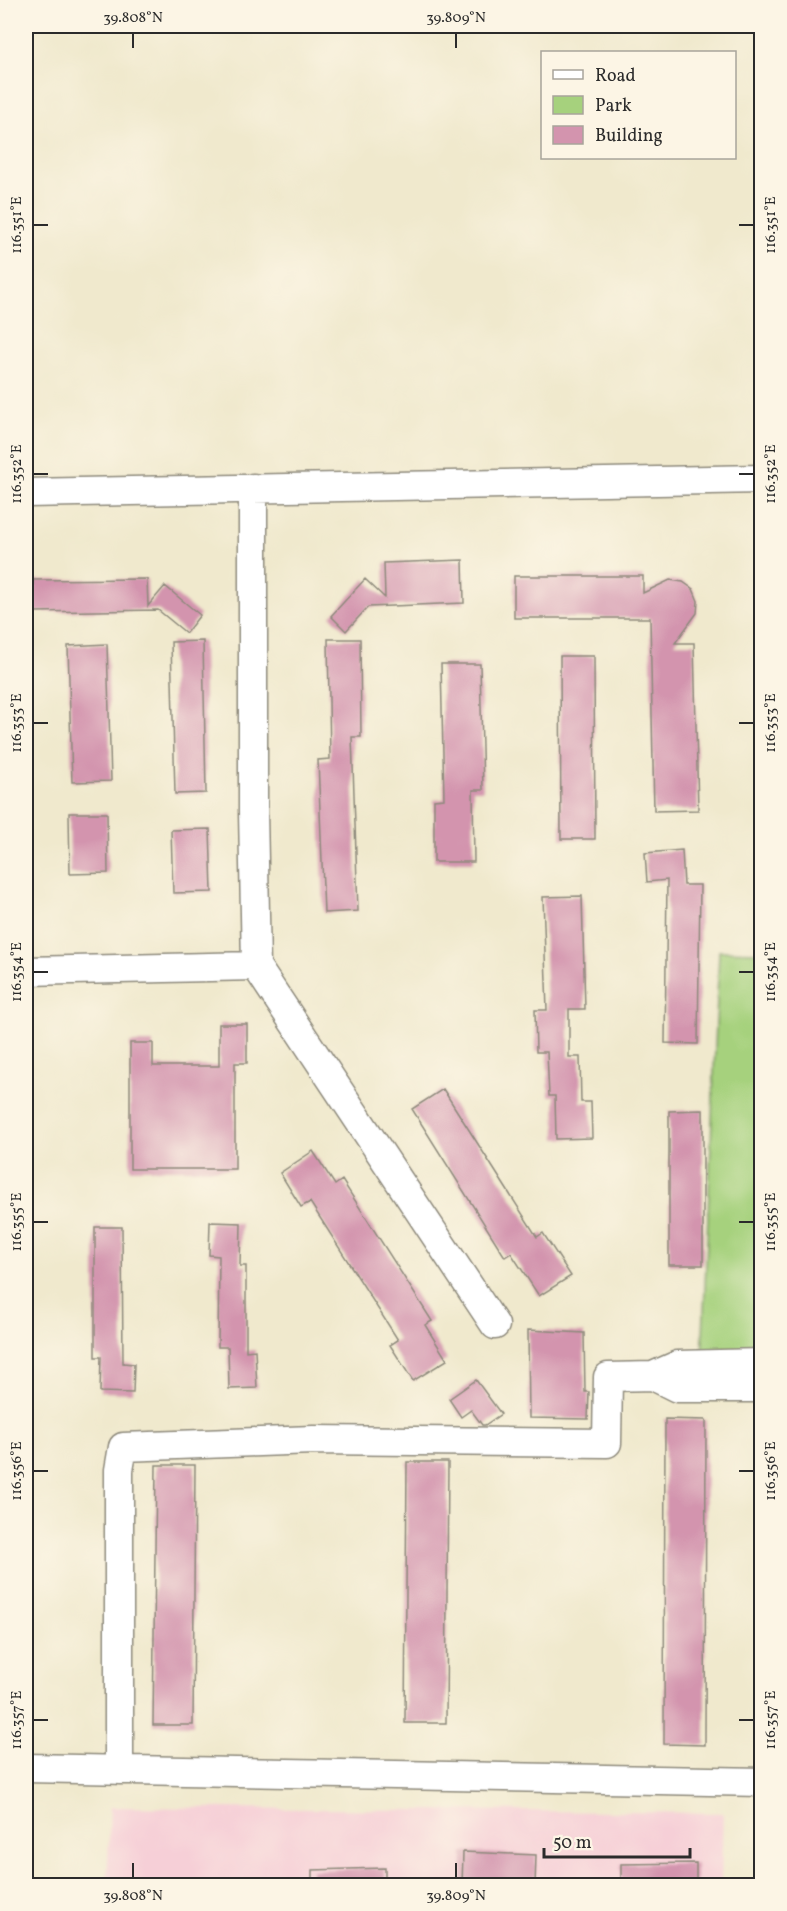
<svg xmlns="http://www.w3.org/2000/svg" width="787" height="1911" font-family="Vollkorn,serif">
<rect width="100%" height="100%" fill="#fcf5e5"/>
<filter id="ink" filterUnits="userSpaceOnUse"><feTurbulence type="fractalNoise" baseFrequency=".0167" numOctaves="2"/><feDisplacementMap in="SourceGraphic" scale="12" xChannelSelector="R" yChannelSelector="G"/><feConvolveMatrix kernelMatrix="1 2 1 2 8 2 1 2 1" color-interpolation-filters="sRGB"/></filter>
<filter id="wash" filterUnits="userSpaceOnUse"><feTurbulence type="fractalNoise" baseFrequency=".008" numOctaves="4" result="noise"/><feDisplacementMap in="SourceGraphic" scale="24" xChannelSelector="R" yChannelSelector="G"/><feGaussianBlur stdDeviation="1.35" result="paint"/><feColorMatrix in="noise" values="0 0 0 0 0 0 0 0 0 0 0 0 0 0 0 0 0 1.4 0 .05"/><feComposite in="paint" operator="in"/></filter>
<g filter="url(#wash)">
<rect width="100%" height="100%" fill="#f0e9cd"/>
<!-- built -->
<path fill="#f6cfd7" d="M110,1807l613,6 -2,72 -614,1z"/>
<!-- green -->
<path fill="#a6d17d" stroke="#687e54" stroke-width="1.5" d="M719,951l42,1v401l-59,7z"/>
<g id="blocks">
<!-- building -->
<path fill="#d394ae" d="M463,560l1,43 -96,4 -22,24 -15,-15 34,-37 20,19 -1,-35z
M514,576h129v17l27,-13 13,2 10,7 5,12 -1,12 -22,30h19l4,167 -44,1 -4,-193h-136z
M147,579l1,27 17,-20 35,29 -14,18 -28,-23 -125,2v-32z
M328,639h32l1,98h-9l6,174 -34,2 -6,-153 12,-1z
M203,641l3,152 -31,1 -4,-152z
M107,644l4,137 -39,1 -4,-136z
M560,656h34l1,183h-34z
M441,664h39l3,126h-10l1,72h-40v-62l10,-1z
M69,813h38l1,60 -38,1z
M210,829l2,63 -39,1 -2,-63z
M682,850l2,35h16l-2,159 -33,-1 2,-163 -20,2 -2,-29z
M582,896l3,113h-16v48h11l1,45h10l1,36 -36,1 -1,-43h-6l-2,-44h-11l-1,-42h12l-4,-113z
M219,1024h28v39h-12v106h-105v-126h23v23h66z
M443,1089l94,148 6,-4 28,43 -32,20 -28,-43 -6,4 -93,-148z
M703,1110v155h-34v-154z
M313,1151l22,34 7,-5 90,141 -7,4 22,35 -34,21 -23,-36 8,-5 -88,-138 -9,5 -21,-34z
M210,1222l31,1 -1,43h6v85l9,-1 2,38 -28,1 -1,-42h-10l1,-91 -10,-1z
M95,1227h27l1,136 11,1 -1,29 -33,-1 1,-35h-6z
M528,1330l56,3 1,59h4l-1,27 -59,-1z
M476,1380l25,34 -16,11h-3l-11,-15 -10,7 -12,-18z
M665,1419l41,1 -1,325 -41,-1z
M407,1462h41l-2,261h-41z
M156,1465h39l-2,260h-40z
M463,1852l73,3 -1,31h-73z
M696,1863v23h-75v-22z
M385,1868v18h-73v-16z"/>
</g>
</g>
<g filter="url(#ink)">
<use href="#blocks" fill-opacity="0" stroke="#8e8a7c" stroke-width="1.5"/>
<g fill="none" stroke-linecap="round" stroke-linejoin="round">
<defs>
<path id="minor" d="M253,488v323l3,155
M26,493l736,-14
M26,971l230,-5 239,359
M653,1376l24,12h85
M26,1768l736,14
M119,1770v-300l4,-23 190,-7 294,3 1,-66 45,-1 25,-11 84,-2"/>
</defs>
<!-- minor casing -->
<use href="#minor" stroke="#8e8a7c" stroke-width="31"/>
<!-- minor -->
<use href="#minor" stroke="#fff" stroke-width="28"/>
</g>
</g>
<!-- ticks -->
<path fill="none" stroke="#2b2b2b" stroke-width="2" d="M133,33v15M456,33v15M33,225h15M739,225h15M33,474h15M739,474h15M33,723h15M739,723h15M33,972h15M739,972h15M33,1222h15M739,1222h15M33,1471h15M739,1471h15M33,1720h15M739,1720h15M133,1863v15M456,1863v15"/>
<!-- margin -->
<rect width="787" height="1911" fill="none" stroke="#fcf5e5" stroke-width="66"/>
<!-- legend -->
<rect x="541" y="51" width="195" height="108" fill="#fcf5e5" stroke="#a8a49b" stroke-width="1.5"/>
<rect x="553" y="70" width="30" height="9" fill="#ffffff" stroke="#a8a49b" stroke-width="1.5"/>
<text x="595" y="81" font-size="18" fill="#2b2b2b">Road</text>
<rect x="553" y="96" width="30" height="18" fill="#a6d17d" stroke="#a8a49b" stroke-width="1.5"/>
<text x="595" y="111" font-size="18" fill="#2b2b2b">Park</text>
<rect x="553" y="126" width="30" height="18" fill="#d394ae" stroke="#a8a49b" stroke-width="1.5"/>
<text x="595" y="141" font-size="18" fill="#2b2b2b">Building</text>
<!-- scale -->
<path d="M544 1848v9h146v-9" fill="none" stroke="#2b2b2b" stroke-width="3"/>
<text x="553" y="1848" font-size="18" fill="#2b2b2b" stroke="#fcf5e5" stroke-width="4.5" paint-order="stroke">50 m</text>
<rect x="33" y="33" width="721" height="1845" fill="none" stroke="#2b2b2b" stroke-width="2"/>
<g font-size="15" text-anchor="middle" fill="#2b2b2b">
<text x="133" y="22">39.808°N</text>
<text x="456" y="22">39.809°N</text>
<text transform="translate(770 225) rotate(-90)" y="5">116.351°E</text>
<text transform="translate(16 225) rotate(-90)" y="5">116.351°E</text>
<text transform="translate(16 474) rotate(-90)" y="5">116.352°E</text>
<text transform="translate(770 474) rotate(-90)" y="5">116.352°E</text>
<text transform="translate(16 723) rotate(-90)" y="5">116.353°E</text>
<text transform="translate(770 723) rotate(-90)" y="5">116.353°E</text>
<text transform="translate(770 972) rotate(-90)" y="5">116.354°E</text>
<text transform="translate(16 972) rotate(-90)" y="5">116.354°E</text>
<text transform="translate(770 1222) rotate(-90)" y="5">116.355°E</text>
<text transform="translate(16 1222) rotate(-90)" y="5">116.355°E</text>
<text transform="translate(16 1471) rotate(-90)" y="5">116.356°E</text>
<text transform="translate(770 1471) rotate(-90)" y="5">116.356°E</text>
<text transform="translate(16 1720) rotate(-90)" y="5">116.357°E</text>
<text transform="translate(770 1720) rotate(-90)" y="5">116.357°E</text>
<text x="133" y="1900">39.808°N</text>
<text x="456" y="1900">39.809°N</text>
</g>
</svg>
